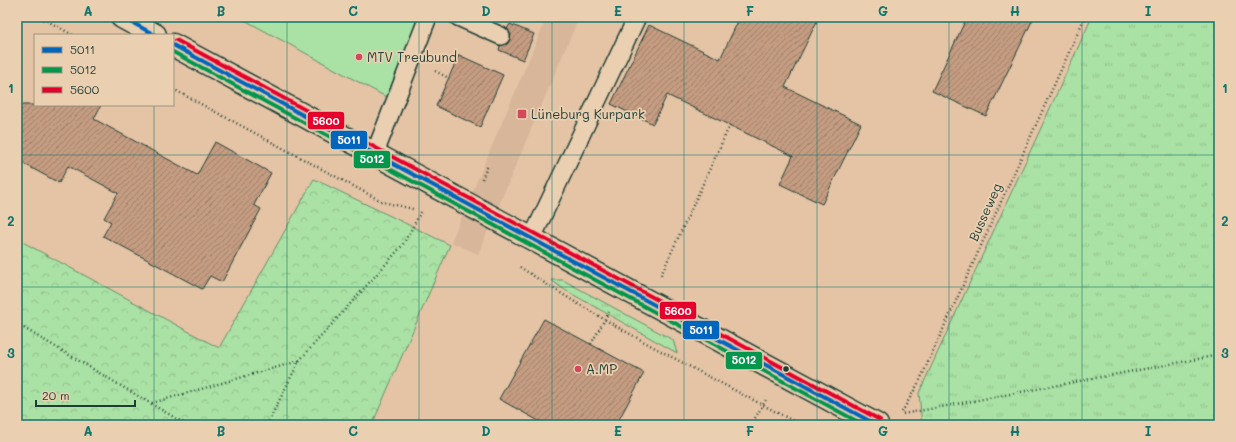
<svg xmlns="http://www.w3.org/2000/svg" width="1236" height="442" font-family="Mali,sans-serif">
<defs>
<pattern id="grass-tufts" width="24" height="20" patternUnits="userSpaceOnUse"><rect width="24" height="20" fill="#aae1a4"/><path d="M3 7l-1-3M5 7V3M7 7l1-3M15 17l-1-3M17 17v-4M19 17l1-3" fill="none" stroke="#92c28e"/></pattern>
<pattern id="park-crowns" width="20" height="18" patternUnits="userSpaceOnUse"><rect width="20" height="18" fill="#aae1a4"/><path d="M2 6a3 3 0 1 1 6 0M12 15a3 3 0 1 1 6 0" fill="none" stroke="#92c28e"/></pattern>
<pattern id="building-hatch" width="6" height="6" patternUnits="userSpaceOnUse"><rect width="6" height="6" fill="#c49c81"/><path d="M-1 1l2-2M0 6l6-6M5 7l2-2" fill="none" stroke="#9f806a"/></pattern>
</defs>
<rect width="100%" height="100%" fill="#e5c4a6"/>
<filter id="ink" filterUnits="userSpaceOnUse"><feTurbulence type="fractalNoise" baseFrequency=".025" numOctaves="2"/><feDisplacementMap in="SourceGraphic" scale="8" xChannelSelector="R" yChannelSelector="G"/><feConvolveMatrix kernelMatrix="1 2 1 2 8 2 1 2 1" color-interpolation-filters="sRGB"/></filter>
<g filter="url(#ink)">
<!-- built -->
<path fill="#d7b699" d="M547,17h32l-101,237 -27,-12z"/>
<!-- grass -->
<path fill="url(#grass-tufts)" stroke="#648f6c" d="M1092,17h123l4,85v323h-297l-3,-32z
M551,280h12l110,60 4,13 -112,-63z"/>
<!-- park -->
<path fill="url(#park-crowns)" stroke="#648f6c" d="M314,179l136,66 -78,180h-355v-186l202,109z"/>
<!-- pitch -->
<path fill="#aae1a4" stroke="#648f6c" d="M239,17h180l-31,81z"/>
<!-- building -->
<path fill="url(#building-hatch)" stroke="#1f3d34" d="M740,17h79l-34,70 76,37 -39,80 -42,-20 13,-28 -126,-61 -14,29 -42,-20 38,-79 71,34z
M967,17h67l-48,99 -54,-25z
M510,24l24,10 -11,26 -24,-10 1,-4 7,-2 3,-4 1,-5 -4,-6z
M459,55l44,20 -23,52 -44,-21z
M17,105h84l-7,14 103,56 18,-33 56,31 -17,32 7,4 -39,73 -12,-6 -8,13 -99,-53 8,-14 -7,-4 14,-25 -50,-27 -9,17 -42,-23z
M544,319l100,54 -28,52h-70l-47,-26z"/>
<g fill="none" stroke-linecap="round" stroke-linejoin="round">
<defs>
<path id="lane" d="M458,17l43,19
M375,153l53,-136
M532,238l105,-221"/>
<path id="secondary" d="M122,17l33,18
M173,45l704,380"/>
</defs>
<!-- lane casing -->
<use href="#lane" stroke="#1f3d34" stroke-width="20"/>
<!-- secondary casing -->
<use href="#secondary" stroke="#1f3d34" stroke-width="25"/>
<!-- path -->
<path stroke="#1f3d34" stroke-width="2.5" stroke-dasharray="1 3" stroke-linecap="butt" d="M40,17l33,18
M435,71l14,7
M173,89l210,113 30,7
M482,179l6,-14
M520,267c90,60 186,108 281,158
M661,275l69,-150
M17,324l170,101
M591,344l18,-32
M152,403l147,-42
M902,412l18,-32 165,-363
M903,414l316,-59
M267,425l32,-64 103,-115 19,-34
M751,425l16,-27"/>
<!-- lane -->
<use href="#lane" stroke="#eacfb1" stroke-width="17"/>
<!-- secondary -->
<use href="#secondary" stroke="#eacfb1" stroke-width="22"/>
<defs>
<path id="bus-1" d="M122,17l33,18
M173,45l704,380"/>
<path id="bus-2" d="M173,52l691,373"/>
<path id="bus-3" d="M176,40l704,380"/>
</defs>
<!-- bus-1 casing -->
<use href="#bus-1" stroke="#eacfb1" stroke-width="7"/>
<!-- bus-2 casing -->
<use href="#bus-2" stroke="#eacfb1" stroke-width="7"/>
<!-- bus-3 casing -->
<use href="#bus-3" stroke="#eacfb1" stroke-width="7"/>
<!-- bus-1 -->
<use href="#bus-1" stroke="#0065bd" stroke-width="4"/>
<!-- bus-2 -->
<use href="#bus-2" stroke="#05964d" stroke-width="4"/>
<!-- bus-3 -->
<use href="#bus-3" stroke="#e4002b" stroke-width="4"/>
</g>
</g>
<!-- grid -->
<path fill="none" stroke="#0f766e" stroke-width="1" stroke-opacity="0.55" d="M154,17v18M287,17v408M419,17v408M552,17v408M684,17v408M817,17v408M949,17v408M1082,17v408M154,105v320M17,155h1202M17,287h1202"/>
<!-- markers -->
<g fill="#d1495b" stroke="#eacfb1" stroke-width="1.5">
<circle cx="359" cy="57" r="4"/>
<rect x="517" y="109" width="10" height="10" rx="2"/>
<circle cx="578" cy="369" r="4"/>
</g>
<circle fill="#1f3d34" stroke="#eacfb1" stroke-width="1.5" cx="786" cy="369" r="3.5"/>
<g text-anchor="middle" stroke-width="3.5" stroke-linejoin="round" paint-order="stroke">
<!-- poi labels -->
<g font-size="13" fill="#1f3d34" stroke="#eacfb1" text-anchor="start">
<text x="367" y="62">MTV Treubund</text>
<text x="531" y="119">Lüneburg Kurpark</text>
<text x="586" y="374">A.MP</text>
</g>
<!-- street labels -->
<g font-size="13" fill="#1f3d34" stroke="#eacfb1">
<text transform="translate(985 212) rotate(-66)" y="5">Busseweg</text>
</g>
</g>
<g stroke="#eacfb1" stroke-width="1.5">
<rect x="307" y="111" width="38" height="19" rx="4" fill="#e4002b"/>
<rect x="330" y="130" width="38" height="20" rx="4" fill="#0065bd"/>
<rect x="353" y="150" width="38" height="19" rx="4" fill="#05964d"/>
<rect x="659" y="301" width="38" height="19" rx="4" fill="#e4002b"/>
<rect x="682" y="320" width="38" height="20" rx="4" fill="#0065bd"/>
<rect x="725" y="351" width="38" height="19" rx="4" fill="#05964d"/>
</g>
<g font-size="11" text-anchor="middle" font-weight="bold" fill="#fff">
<text x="326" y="125">5600</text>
<text x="349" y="144">5011</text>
<text x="372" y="163">5012</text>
<text x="678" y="315">5600</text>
<text x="701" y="334">5011</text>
<text x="744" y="364">5012</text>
</g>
<!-- margin -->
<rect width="1236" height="442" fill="none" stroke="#eacfb1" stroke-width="44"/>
<!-- legend -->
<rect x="34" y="34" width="140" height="72" fill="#eacfb1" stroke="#99957f"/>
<rect x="42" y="47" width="20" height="6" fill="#0065bd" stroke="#99957f"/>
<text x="70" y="54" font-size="12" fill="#1f3d34">5011</text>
<rect x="42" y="67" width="20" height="6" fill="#05964d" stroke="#99957f"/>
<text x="70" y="74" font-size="12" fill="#1f3d34">5012</text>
<rect x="42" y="87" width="20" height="6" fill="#e4002b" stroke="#99957f"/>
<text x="70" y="94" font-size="12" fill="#1f3d34">5600</text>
<!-- scale -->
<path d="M36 400v6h99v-6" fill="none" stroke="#1f3d34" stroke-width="2"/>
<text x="42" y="400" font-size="12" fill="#1f3d34" stroke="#eacfb1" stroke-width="3" paint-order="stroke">20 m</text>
<rect x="22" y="22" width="1192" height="398" fill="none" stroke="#0f766e" stroke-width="1.5"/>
<g font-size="13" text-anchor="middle" font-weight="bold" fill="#0f766e">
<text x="88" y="16">A</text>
<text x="221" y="16">B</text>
<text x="353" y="16">C</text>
<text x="486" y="16">D</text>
<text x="618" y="16">E</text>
<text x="750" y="16">F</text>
<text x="883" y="16">G</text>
<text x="1015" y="16">H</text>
<text x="1148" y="16">I</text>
<text x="11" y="93">1</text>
<text x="1225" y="93">1</text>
<text x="11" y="226">2</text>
<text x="1225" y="226">2</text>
<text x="11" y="358">3</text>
<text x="1225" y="358">3</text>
<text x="88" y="436">A</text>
<text x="221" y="436">B</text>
<text x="353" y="436">C</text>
<text x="486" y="436">D</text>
<text x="618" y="436">E</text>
<text x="750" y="436">F</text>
<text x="883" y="436">G</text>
<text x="1015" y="436">H</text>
<text x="1148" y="436">I</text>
</g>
</svg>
